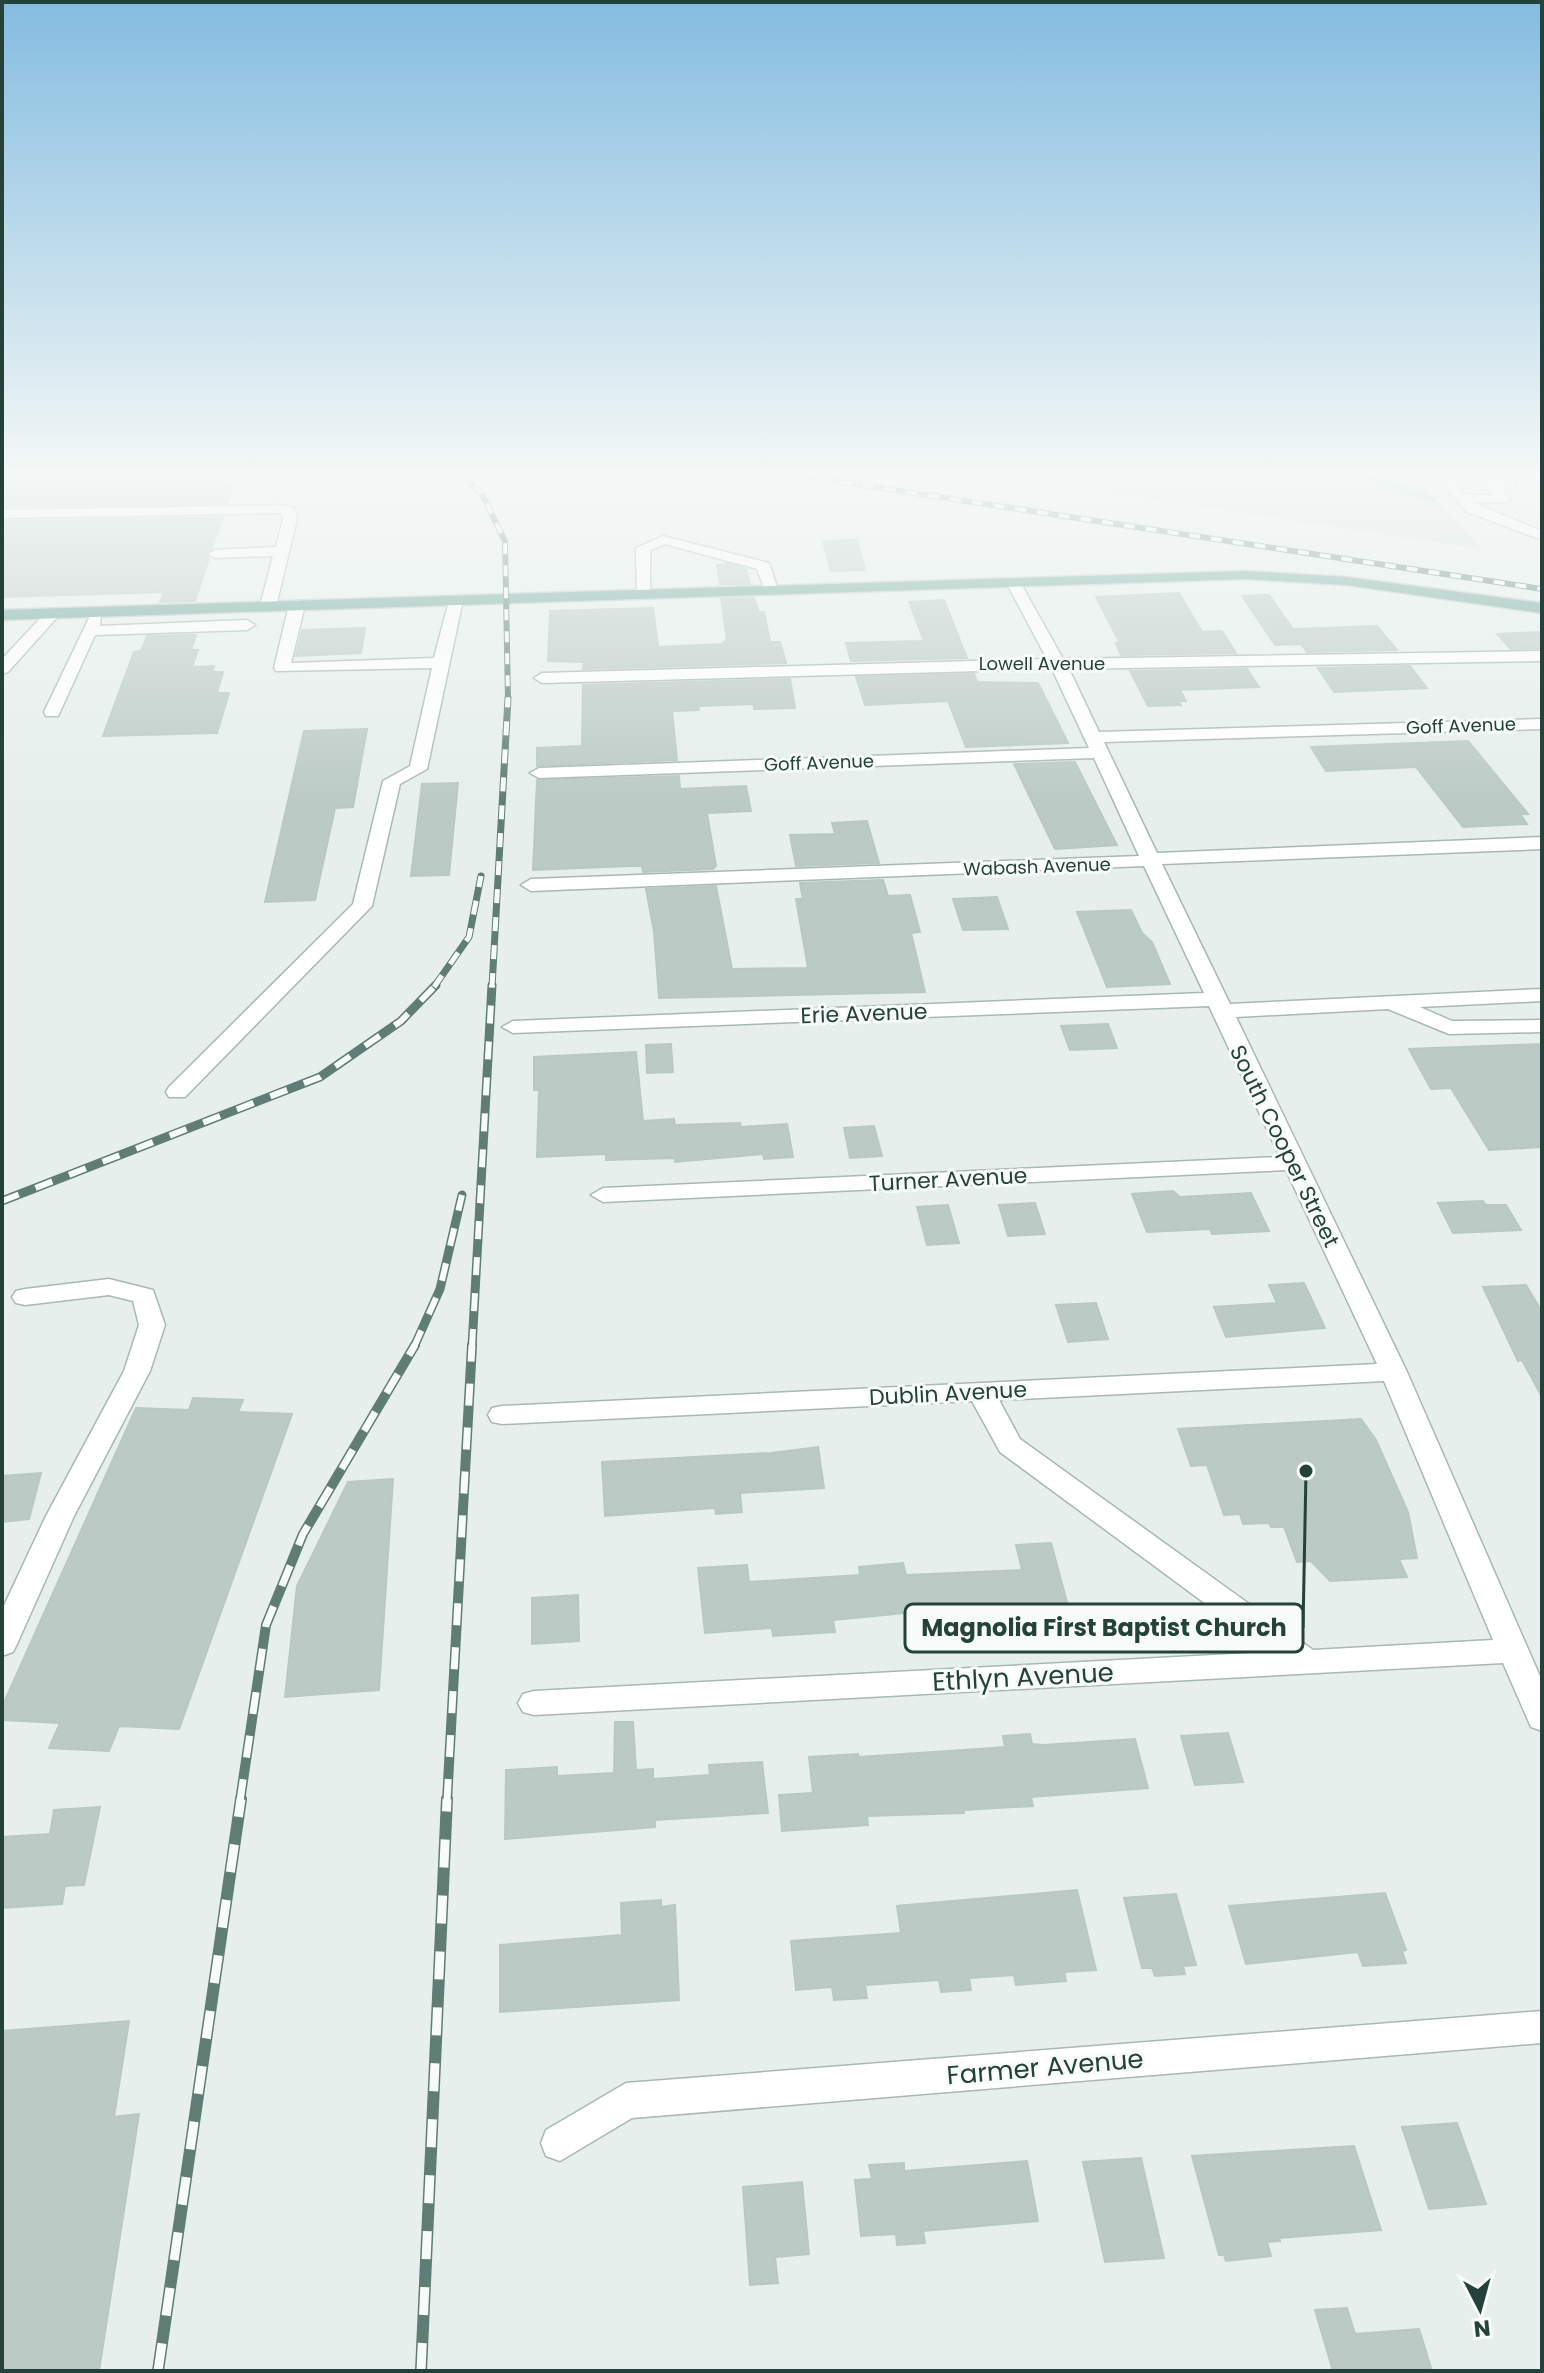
<svg xmlns="http://www.w3.org/2000/svg" width="1544" height="2373" font-family="Poppins,sans-serif">
<rect width="100%" height="100%" fill="#e6efeb"/>
<!-- built -->
<path fill="#d4dfda" d="M973,472h437l71,77z"/>
<g fill="none" stroke-linecap="round" stroke-linejoin="round">
<!-- stream -->
<path stroke="#8ec9d4" stroke-width="6" d="M1355,472l78,28"/>
</g>
<!-- building -->
<path fill="#bbcac4" stroke="#b8c9c2" stroke-width="2" d="M2,472h167l28,2 -1,4 32,-1 -3,6h10l-7,20 -226,4z
M223,517l-11,31 -7,5 4,5 -14,43 -35,1 4,-10 -162,5v-76z
M857,540l8,30 -34,1 -8,-30z
M729,564l17,5 4,15h-30l-3,-19z
M1179,593l23,39 20,-1 14,22 -115,2 -5,-12h4l-24,-46z
M1269,595l24,34 84,-3 20,24 -90,2 -6,-8 -26,1 -33,-49z
M754,598l5,14h5l6,30h10l6,21 -203,6 1,-7 -36,-1 2,-50 103,-3 5,39 64,-3 5,-5 -6,-40z
M944,600l23,58 -116,3 -5,-18 78,-2 -15,-39z
M365,628l-4,25 -65,3 6,-26z
M1542,632v16l-31,1 -14,-15z
M196,635l-5,15h7l-6,17 22,-1 -2,6h11l-6,21h12l-12,40 -114,3 31,-84 7,-1 6,-15z
M1410,666l17,22 -93,4 -16,-24z
M1247,669l12,18 -79,3 6,11h-7l2,4 -33,1 -18,-35z
M974,674l3,8 61,1 30,60 -102,4 -18,-46 -83,4 -9,-28z
M790,679l5,29 -41,1v-5l-56,2 1,4 -27,1 5,49 -140,6v-18l45,-2 1,-61z
M367,729l-14,78 -18,1 -20,92 -50,2 39,-171z
M1468,741l60,73h-8l7,10 -64,3 -47,-60 -90,4 -15,-24z
M1075,762l16,32 26,51 -62,4 -41,-85z
M679,776l1,13 66,-3 5,25 -44,2 9,53 -3,3 -70,3 -1,-6h-11l-98,4 4,-90z
M458,783l-9,92 -38,1 11,-92z
M867,821l12,42 -83,3 -6,-31 45,-1 -3,-11z
M883,880l5,16 22,-1 10,37 -9,1 14,59 -266,6 -5,-66 -8,-43 70,-3 16,83 76,-1 -12,-69h7l-3,-16z
M997,897l11,32 -45,1 -10,-31z
M1131,910l11,23 10,9 18,42 -63,3 -30,-75z
M1108,1024l9,24 -47,2 -9,-24z
M671,1044l2,28 -26,1 -1,-28z
M1542,1044v103l-53,3 -38,-62 -20,1 -22,-40z
M636,1052l7,69 31,-2 1,6 65,-2 1,4 46,-3 6,33 -29,2 -1,-5 -88,8v-4l-69,2v-6l-69,3 2,-67h-5v-33z
M874,1126l8,30 -32,2 -6,-30z
M1173,1191l7,6 71,-4 18,38 -57,3 -2,-5 -63,3 -15,-38z
M1483,1201l3,4h20l15,25 -68,3 -15,-30z
M1035,1203l10,31 -37,2 -9,-31z
M948,1205l11,38 -32,2 -10,-38z
M1304,1283l21,45 -99,9 -12,-30 63,-4 -8,-18z
M1526,1285l16,27v85l-20,-37 -4,1 -35,-74z
M1096,1303l12,36 -40,3 -12,-37z
M193,1398l50,2 -5,12 54,2 -113,315 -60,-3 -10,25 -60,-3 11,-25 -58,-3v-13l134,-299 53,2z
M1361,1419l15,21 32,72 9,46 -18,1 8,18 -77,4 -19,-20 -14,1 -13,-35h-13l-2,-4 -26,1 -3,-10 -16,1 -17,-50 -16,1 -13,-37z
M818,1447l6,41 -84,5 2,19 -26,2 -1,-6 -110,8 -3,-54 169,-9z
M41,1473l-12,46 -27,3v-46z
M393,1479l-14,211 -94,7 12,-111 51,-104z
M1051,1543l20,74 -113,7 -2,-16 -123,12 2,12 -62,4 -1,-8 -67,5 -7,-65 49,-3 2,17 111,-7 -1,-8 44,-4 3,12 116,-5 -6,-25z
M578,1595l1,46 -47,3v-46z
M615,1722h18l3,48 17,-1v10l57,-4 -1,-10 53,-3 6,51 -113,7v7l-150,12 1,-69 51,-3v9l57,-3z
M1228,1733l15,49 -48,3 -14,-49z
M1030,1734l2,10 11,1 92,-6 13,49 -117,9 2,9 -70,4 1,3 -97,3 1,9 -86,6 -3,-36 34,-2 -4,-36 49,-3 1,3 134,-9 12,-1 -2,-11z
M100,1807l-16,78 -19,1 -3,18 -60,4v-71l48,-3 4,-24z
M1077,1890l19,80 -32,2 2,9 -50,4 -2,-10 -45,3 2,12 -30,2 -2,-12 -74,5 2,13 -33,2 -2,-13 -36,3 -5,-49 110,-8 -4,-27z
M1385,1893l21,57 -4,1 4,12 -43,3 -5,-14 -112,12 -17,-58z
M1176,1894l20,71 -13,1 2,8 -30,2 -3,-8h-10l-18,-70z
M661,1900v7l14,-2 4,95 -179,12v-67l122,-10 -1,-32z
M129,2021l-15,96 25,-3 -40,257h-97v-340z
M1457,2123l29,81 -57,5 -27,-82z
M1354,2146l27,84 -102,8 1,3 -13,1 4,14 -45,5 -2,-6h-5l-27,-99z
M1141,2158l23,100 -59,4 -22,-100z
M1027,2161l11,60 -115,10 2,12 -28,2 -1,-11 -35,2 -6,-56 17,-1 -3,-14 35,-2v8z
M802,2182l7,72 -34,3 3,26 -28,2 -7,-98z
M1347,2308l8,26 64,-5 13,42h-99l-18,-61z"/>
<g fill="none" stroke-linecap="round" stroke-linejoin="round">
<defs>
<path id="minor" d="M1431,472h111v8l-49,1 22,1v6l-14,1 9,10 -2,3 -34,1 68,28v9l-75,-28zM1490,481l-7,4 9,10h-26l-12,-13z
M283,505l12,4 2,10 -21,87 -8,5 -8,-5 13,-50 -58,2 -7,-4 7,-4 61,-3 7,-28 -2,-6 -279,5v-8z
M663,536l106,27 9,27 -12,3 -9,-24 -92,-25 -15,6v44l-13,3 -1,-49z
M1013,578l7,4 43,77 479,-8v10l-473,8 30,63 443,-13v10l-438,13 53,111 385,-16v12l-380,15 68,140 312,-15v12l-122,6 32,14 90,-1v12l-93,2 -61,-25 -152,8 171,355 135,309v50l-11,-4 -28,-64 -969,52 -11,-3 -5,-9 5,-9 11,-3 737,-39 -271,-200 -28,-51 -470,23 -10,-2 -4,-7 4,-7 10,-2 875,-42 -91,-194 -683,32 -12,-7 12,-7 677,-31 -71,-151 -696,27 -11,-6 11,-6 691,-28 -60,-127 -613,25 -10,-6 10,-6 608,-23 -45,-98 -555,20 -9,-5 9,-5 550,-20 -37,-79 -510,14 -8,-5 8,-5 505,-14 -41,-77zM1384,1381l109,259 -180,10 -293,-211 -21,-39z
M450,597l13,3 -36,169 -27,15 -28,122 -187,191h-16l-3,-5 3,-5 184,-183 30,-123 27,-15 22,-98 -156,3 -2,-3 15,-63 8,-5 8,5 -14,58 143,-5z
M48,610l13,3 -53,59 -6,2v-15z
M91,614h10l-1,12 147,-6 8,5 -8,5 -152,5 -35,77 -2,4h-12l-2,-4z
M109,1279l44,11 12,35 -15,46 -76,145 -57,128 -4,8 -11,4v-46l44,-94 78,-145 15,-46 -6,-24 -24,-6 -84,10 -9,-2 -4,-6 4,-6 9,-2z
M1542,2011v32l-910,75 -72,43 -14,-5 -5,-13 5,-13 80,-47z"/>
<path id="major" d="M1245,571l101,6 196,26v10l-196,-28 -101,-6 -1243,41v-10z"/>
</defs>
<!-- minor casing -->
<use href="#minor" stroke="#a8b8b2" stroke-width="3"/>
<!-- major casing -->
<use href="#major" stroke="#c2cac8" stroke-width="3"/>
<!-- minor -->
<use href="#minor" fill="#fff" fill-rule="evenodd"/>
<!-- major -->
<use href="#major" fill="#6aa596" fill-rule="evenodd"/>
<defs>
<path id="rail-far4" d="M457,472l24,20 24,49 3,159
M776,472l766,117"/>
<path id="rail-far3" d="M434,987l35,-50 12,-61
M492,987l16,-289"/>
<path id="rail-far2" d="M2,1201l318,-124 81,-56 35,-36
M414,1347l26,-58 22,-94
M472,1347l20,-362"/>
<path id="rail-far1" d="M240,1801l26,-176 37,-91 112,-189
M447,1801l25,-456"/>
<path id="rail" d="M158,2371l83,-572
M421,2371l26,-572"/>
</defs>
<!-- rail-far4 casing -->
<use href="#rail-far4" stroke="#5f7d75" stroke-width="6"/>
<!-- rail-far3 casing -->
<use href="#rail-far3" stroke="#5f7d75" stroke-width="7"/>
<!-- rail-far2 casing -->
<use href="#rail-far2" stroke="#5f7d75" stroke-width="9"/>
<!-- rail-far1 casing -->
<use href="#rail-far1" stroke="#5f7d75" stroke-width="10"/>
<!-- rail casing -->
<use href="#rail" stroke="#5f7d75" stroke-width="12"/>
<!-- rail-far4 -->
<use href="#rail-far4" stroke="#f7fbf9" stroke-width="4" stroke-dasharray="11" stroke-linecap="butt"/>
<!-- rail-far3 -->
<use href="#rail-far3" stroke="#f7fbf9" stroke-width="5" stroke-dasharray="14" stroke-linecap="butt"/>
<!-- rail-far2 -->
<use href="#rail-far2" stroke="#f7fbf9" stroke-width="6" stroke-dasharray="18" stroke-linecap="butt"/>
<!-- rail-far1 -->
<use href="#rail-far1" stroke="#f7fbf9" stroke-width="7" stroke-dasharray="22" stroke-linecap="butt"/>
<!-- rail -->
<use href="#rail" stroke="#f7fbf9" stroke-width="9" stroke-dasharray="28" stroke-linecap="butt"/>
</g>
<!-- sky -->
<linearGradient id="sky" x2="0" y2="1"><stop stop-color="#84bce0"/><stop offset="0.59" stop-color="#f4f8f6"/><stop offset="1" stop-color="#f4f8f6" stop-opacity="0"/></linearGradient>
<rect width="1544" height="804" fill="url(#sky)"/>
<g text-anchor="middle" stroke-width="6" stroke-linejoin="round" paint-order="stroke">
<!-- far-street labels -->
<g font-size="18" fill="#24423a" stroke="#f7fbf9">
<text x="1042" y="670">Lowell Avenue</text>
<text transform="translate(1461 726) rotate(-2)" y="6">Goff Avenue</text>
<text transform="translate(819 763) rotate(-2)" y="6">Goff Avenue</text>
<text transform="translate(1037 867) rotate(-2)" y="6">Wabash Avenue</text>
</g>
<!-- street labels -->
<g font-size="22" fill="#24423a" stroke="#f7fbf9">
<text transform="translate(864 1013) rotate(-2)" y="8">Erie Avenue</text>
<text transform="translate(1285 1146) rotate(64)" y="8">South Cooper Street</text>
<text transform="translate(948 1179) rotate(-3)" y="8">Turner Avenue</text>
<text transform="translate(948 1393) rotate(-3)" y="8">Dublin Avenue</text>
</g>
<!-- near-street labels -->
<g font-size="26" fill="#24423a" stroke="#f7fbf9">
<text transform="translate(1023 1677) rotate(-3)" y="9">Ethlyn Avenue</text>
<text transform="translate(1045 2067) rotate(-5)" y="9">Farmer Avenue</text>
</g>
</g>
<!-- callouts -->
<path fill="none" stroke="#24423a" stroke-width="3" d="M1306 1471L1303 1628"/>
<circle fill="#24423a" stroke="#f7fbf9" stroke-width="3" cx="1306" cy="1471" r="8"/>
<rect fill="#f7fbf9" stroke="#24423a" stroke-width="3" x="905" y="1604" width="398" height="48" rx="8"/>
<g font-size="24" text-anchor="middle" font-weight="bold" fill="#24423a">
<text x="1104" y="1636">Magnolia First Baptist Church</text>
</g>
<!-- border -->
<rect width="1544" height="2373" fill="none" stroke="#24423a" stroke-width="8"/>
<!-- north arrow -->
<g transform="translate(1480 2309) rotate(174)" stroke="#f7fbf9" stroke-width="6" paint-order="stroke">
<path d="M0-6L14 30L0 20L-14 30Z" fill="#24423a"/>
<text y="-12" font-size="22" font-weight="bold" text-anchor="middle" fill="#24423a">N</text>
</g>
</svg>
